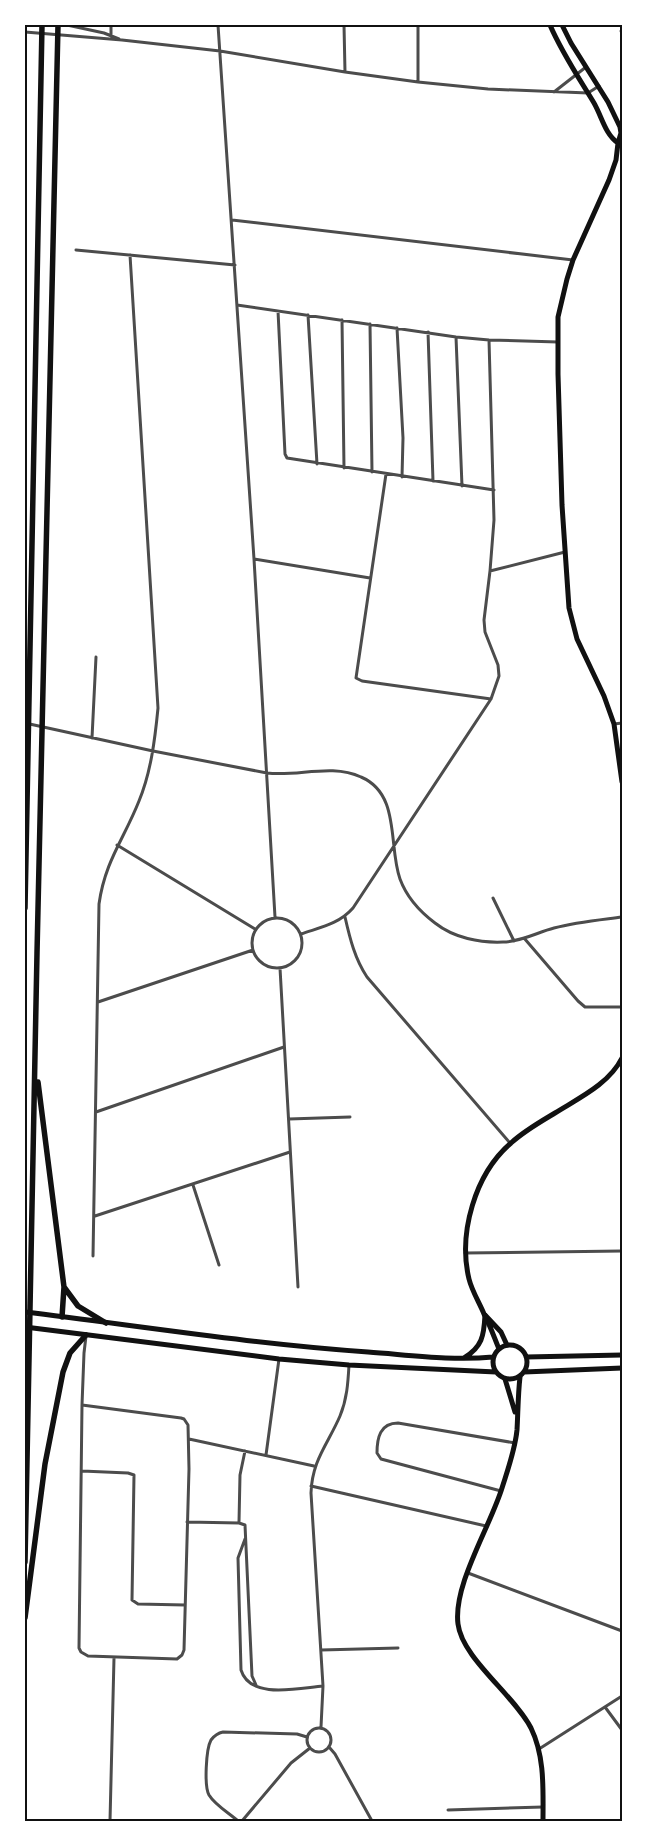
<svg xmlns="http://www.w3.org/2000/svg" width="647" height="1846" font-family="Cabin,sans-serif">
<rect width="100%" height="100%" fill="#fff"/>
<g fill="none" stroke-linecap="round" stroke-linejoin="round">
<!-- minor -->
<path stroke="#4c4c4c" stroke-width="3" d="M67,25l37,8 15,6
M111,25v11
M218,25l36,534 21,358
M344,25l1,47
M418,25v57
M621,31h1
M25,32l97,8 98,11 125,21 73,10 70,7 100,4 11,-7
M554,92l32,-25
M232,220l341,40
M76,250l159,15
M237,305l219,32 33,3 69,2
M278,311l7,143 2,4 207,32
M308,315l9,149
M342,320l2,148
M370,324l2,148
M397,328l6,110 -1,39
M428,332l5,149
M456,337l6,149
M386,474l-30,204 6,3 129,18
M254,559l116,19
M490,571l75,-19
M25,723l128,28 114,22c31,4 64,-10 94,4 40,17 27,69 39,102 7,19 19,32 35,44 19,15 45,20 68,19 18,0 35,-10 51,-14 22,-6 45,-8 68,-11
M614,724l8,-1
M92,738l4,-81
M117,845l138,84
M493,898l21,43
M345,917c5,22 10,42 22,60l143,166
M252 943a25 25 0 1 1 50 0a25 25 0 1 1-50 0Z
M301,934c20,-7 38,-10 52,-26l138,-209 8,-23 -1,-11 -13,-33 -1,-12 6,-49 4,-51 -5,-180
M524,938l54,63 7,6h37
M280,968l18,319
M98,1002l155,-52
M96,1112l188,-65
M289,1119l61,-2
M193,1185l26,80
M95,1216l195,-64
M465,1253l157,-2
M93,1256l6,-352c6,-43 25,-65 40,-103 12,-29 16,-62 19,-93l-28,-453
M82,1405l99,13 3,1 4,6 1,44 -5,181 -2,5 -5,4 -89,-3 -7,-4 -2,-4 3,-243 2,-52 2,-17
M189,1439l125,27
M266,1455l13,-96
M82,1471l46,2 6,2 -2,125 6,4 47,1
M311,1486l175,40
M501,1491l-120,-32 -4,-6c0,-15 3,-30 21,-30l117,20
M187,1522l52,1 6,2 7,151 4,9
M239,1522l1,-47 5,-24
M245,1539l-7,19 3,112c9,30 58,18 82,16
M468,1573l154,58
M321,1650l77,-2
M605,1707l17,23
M321,1727l2,-41 -12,-193c1,-33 17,-49 29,-77 7,-17 8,-33 9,-51
M307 1740a12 12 0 1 1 24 0a12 12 0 1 1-24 0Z
M329,1747l6,7 37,67
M539,1749l83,-53
M448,1810l95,-3
M110,1821l4,-163
M238,1821c-9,-8 -23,-16 -29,-26 -5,-9 -3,-46 2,-55 3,-4 7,-7 12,-8l74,2 10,3
M242,1821l49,-58 19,-15"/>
<!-- secondary -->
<path stroke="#111" stroke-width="5" d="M550,25c12,28 29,53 44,78 8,14 11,31 24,40
M562,25l9,18 37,59 12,25 1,6 -3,10 -2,17 -7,20 -36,80 -6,19 -9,38v57l4,131 7,103 8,31 27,57 10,28 8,58
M485,1315l16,17 6,13
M499,1349c-5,-12 -9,-24 -15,-35 -5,-12 -12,-23 -15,-35 -11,-46 6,-105 42,-136 13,-12 29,-21 44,-30 24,-15 54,-29 67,-55
M520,1377c-2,17 -2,35 -3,53 -2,20 -9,39 -15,58 -12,39 -49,97 -44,136 4,34 56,71 73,104 14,29 12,61 12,93
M505,1379l10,33"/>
<!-- primary -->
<path stroke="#111" stroke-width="5" d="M25,1312c115,14 228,32 343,40 42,3 84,9 125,5
M25,1327l254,32 70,6 147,7
M493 1362a17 17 0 1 1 34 0a17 17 0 1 1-34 0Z
M526,1357l96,-2
M464,1358c18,-11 20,-22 21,-43
M524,1372l98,-4"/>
<!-- trunk -->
<path stroke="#111" stroke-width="5.5" d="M25,908l17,-883
M38,1082l26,205 14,19 28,17
M62,1317l2,-30
M25,1562l12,-609 21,-928
M25,1618l20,-154 18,-92 7,-19 16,-18"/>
</g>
<!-- border -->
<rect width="647" height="1846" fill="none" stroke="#ffffff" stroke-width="52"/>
<rect x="26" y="26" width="595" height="1794" fill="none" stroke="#111" stroke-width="2"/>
</svg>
